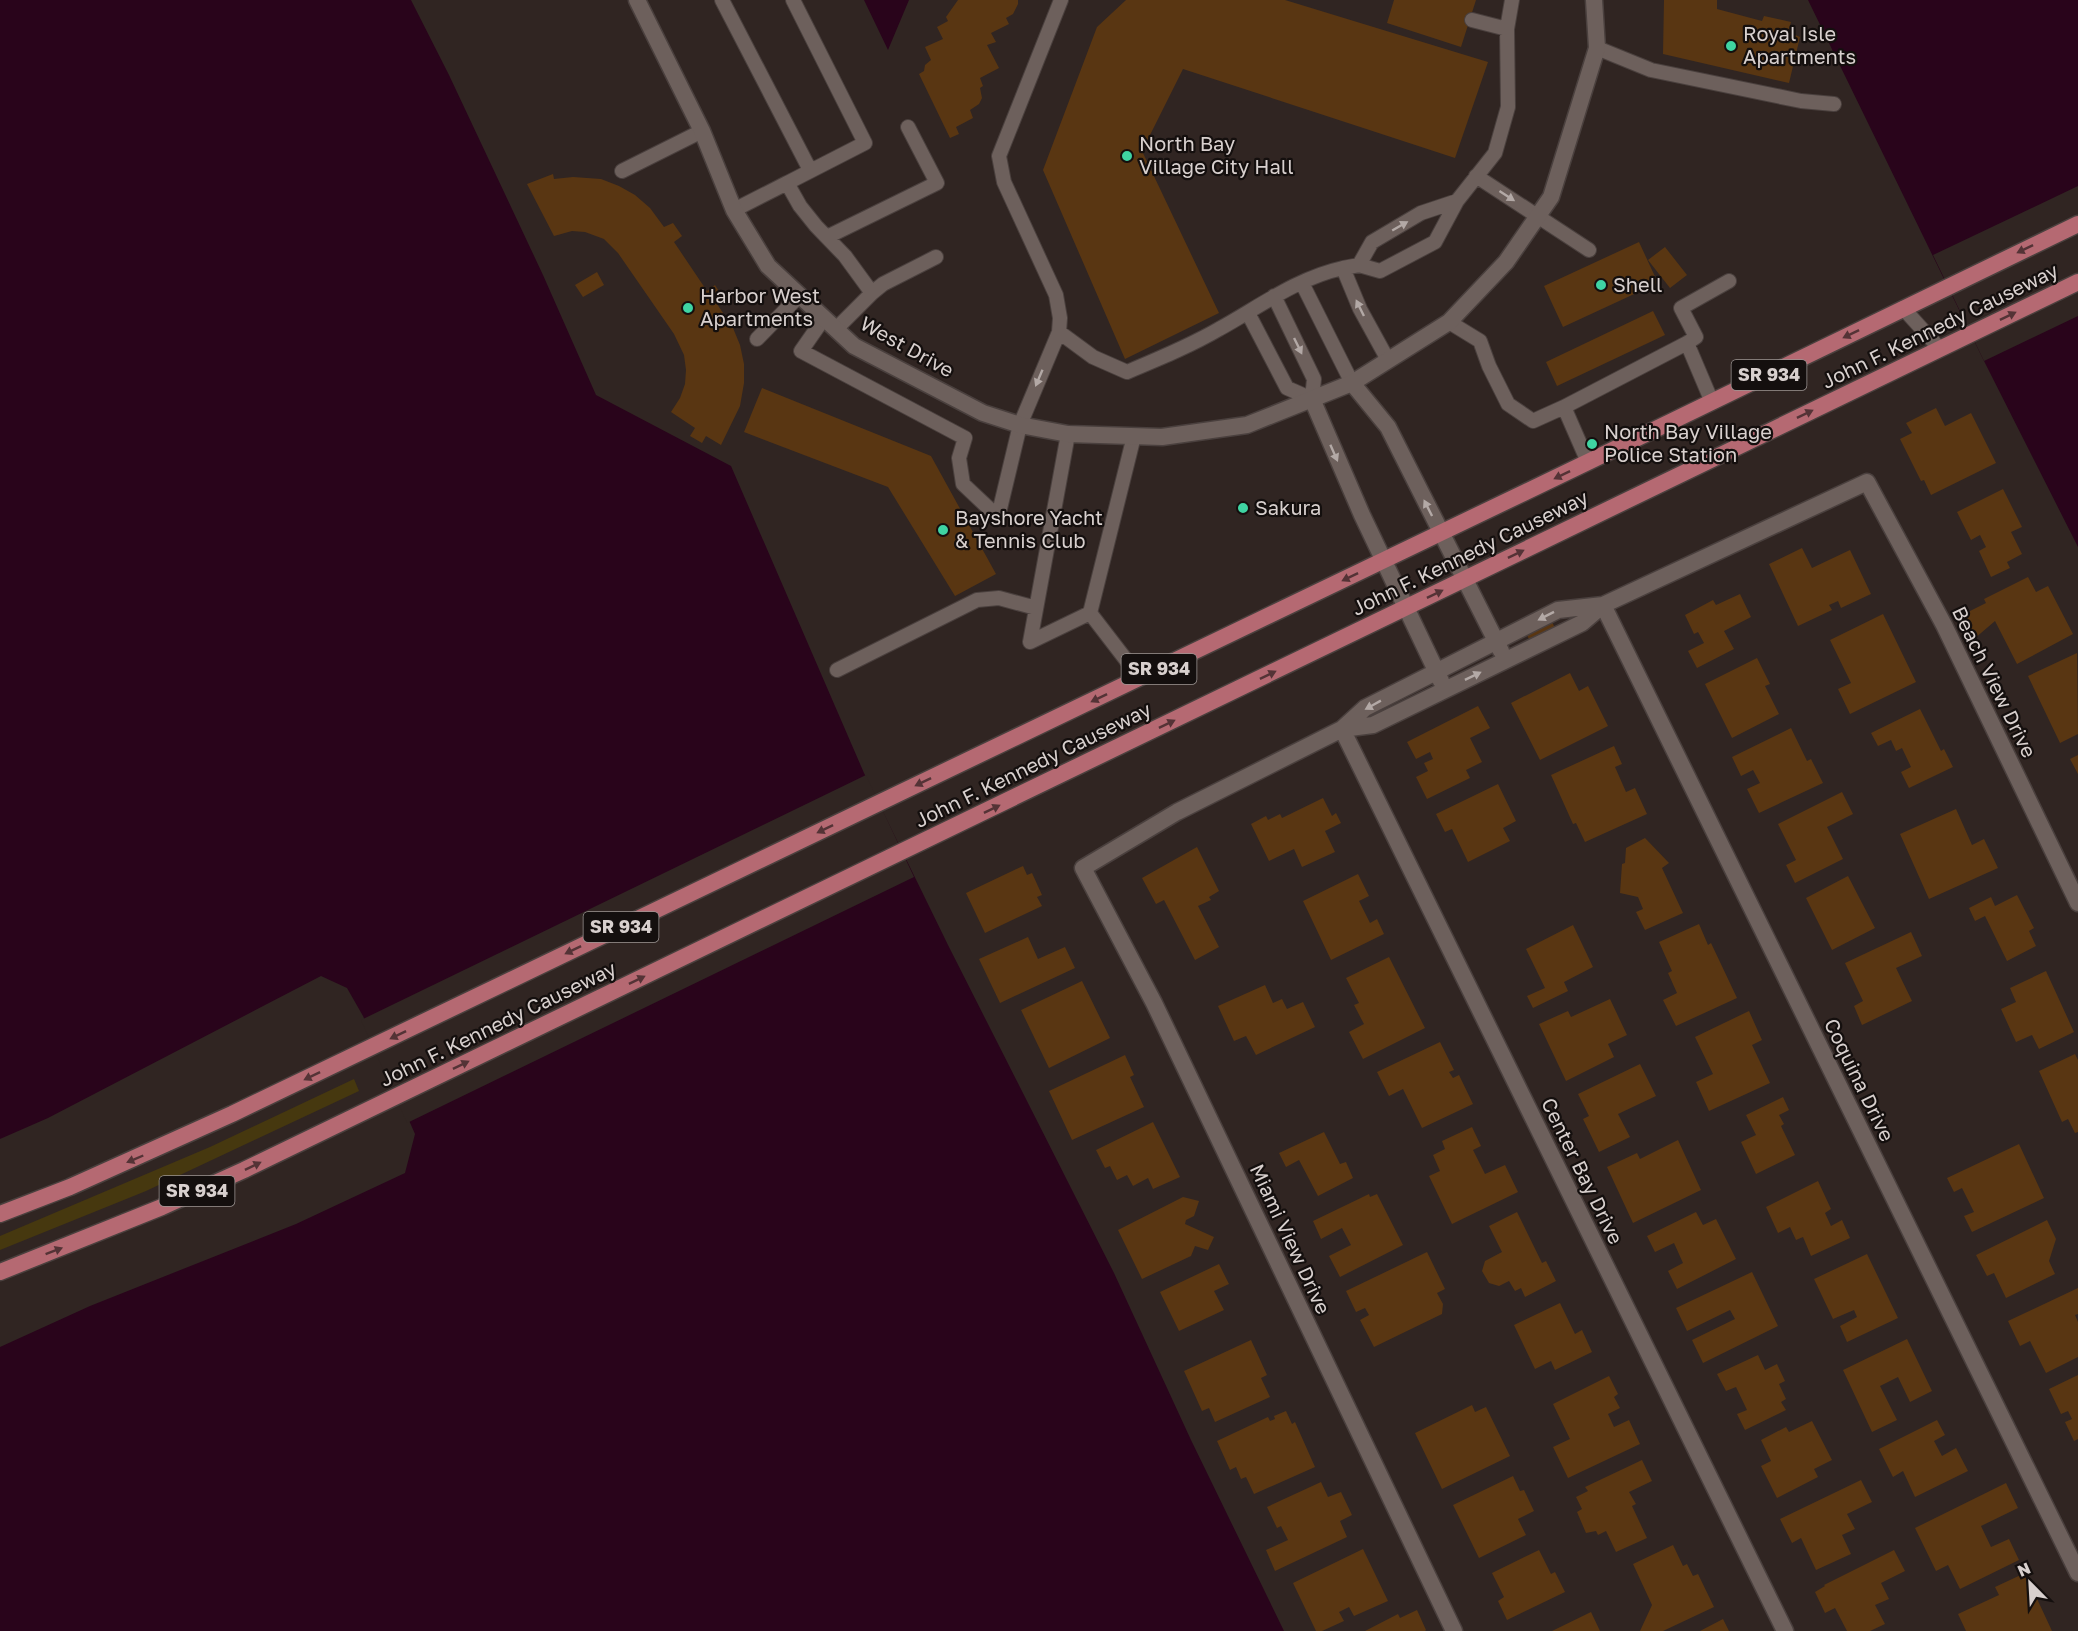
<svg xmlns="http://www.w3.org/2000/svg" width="2078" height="1631" font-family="'Golos Text',sans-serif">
<rect width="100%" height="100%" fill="#302522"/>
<!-- green -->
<path fill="#46380f" d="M354,1079l5,12 -213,100 -146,59v-14l210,-89z"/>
<!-- water -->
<path fill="#29041b" d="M0,0h411l38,75 94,200 53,120 135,71 133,307 84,172 166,328 77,167 93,191h-1284v-284l90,-41 206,-82 109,-51 10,-39 -52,-118 -16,-28 -26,-12 -273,142 -48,21z
M864,0h45l-21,50z
M1808,0h270v547l-94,-186z"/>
<!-- pier -->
<path fill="#302522" d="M2078,186v130l-94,45 -51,-106z
M866,775l48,102 -507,246 -46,-103z"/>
<!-- building -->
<path fill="#593612" d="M958,0h60v4l-5,10 -7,4 3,6 -18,9 5,9 -9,3 12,23 -19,10 3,8 -3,2 2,10 -3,6 -9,6 3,8 -17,9 3,7 -9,4 -31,-64 5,-3 1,-6 6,-5 -6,-13 18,-8 -6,-12 11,-6 -2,-4z
M1126,0h159l203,62 -33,96 -272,-89 -41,82 77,162 -94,46 -82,-189 54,-143z
M1394,0h82l-15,47 -74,-24z
M1664,0h53v9l45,12 2,-5 27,6 -3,10 12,5 -11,46 -126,-29z
M553,174l1,5 19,-2 28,2 18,7 16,9 15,13 14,19 9,-4 9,13 -8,6 33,49 8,-6 9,14 -7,5 16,24 7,17 4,19v19l-4,23 -19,39 -15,-9 -4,7 -12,-7 5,-8 -24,-16 9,-14 5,-14 1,-14 -2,-15 -10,-21 -56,-81 -14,-14 -19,-7 -13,-1 -18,5 -27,-52z
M1639,242l19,41 -95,44 -19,-41z
M1665,247l22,28 -17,13 -22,-28z
M597,272l7,13 -21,12 -8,-12z
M1653,311l12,24 -108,51 -11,-24z
M762,388l169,68 65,118 -41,22 -67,-109 -144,-55z
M1936,408l9,18 26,-13 25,50 -65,32 -7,-15 -3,1 -21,-42 12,-6 -6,-10z
M2003,489l19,38 -11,5 11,22 -15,8 3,6 -19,9 -12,-26 7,-4 -6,-12 -9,5 -14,-28z
M1802,548l10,20 38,-18 21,44 -30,14 -3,-7 -9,4 3,5 -34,16 -29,-62z
M2028,577l8,15 12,-6 25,48 -56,30 -22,-43 -21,18 -12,-24 24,-12 -2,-4z
M1740,594l11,23 -27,14 10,18 -37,19 -9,-17 16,-8 -6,-11 -4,2 -9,-19 28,-15 3,5z
M1883,614l33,68 -66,32 -12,-25 13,-6 -21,-43z
M1550,618l5,10 -25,13 -5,-10z
M2077,653l1,81 -18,9 -32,-67z
M1757,658l13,26 -5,2 14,28 -47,24 -27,-54z
M1570,673l9,18 9,-5 20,40 -68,34 -29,-57z
M1478,706l12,22 -20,10 12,24 -16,8 4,8 -43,21 -11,-22 12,-6 -4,-8 9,-4 -3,-7 -14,7 -9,-17z
M1920,709l21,42 3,-2 9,18 -44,21 -8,-16 10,-5 -9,-19 -6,3 -5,-11 -13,6 -7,-13z
M1791,728l16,33 4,-2 12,24 -64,30 -12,-24 13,-6 -7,-13 -12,6 -9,-19z
M1614,746l8,18 -7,3 11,25 9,-4 12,26 -62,28 -9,-19 -3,1 -22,-49z
M2078,755v19l-8,-15z
M1498,784l18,37 -13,7 7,13 -42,21 -16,-33 -7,3 -9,-18z
M1842,792l11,22 -26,13 16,32 -48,24 -9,-18 10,-5 -18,-36z
M1323,798l9,18 4,-3 5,10 -16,8 10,21 -33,15 -8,-18 -25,12 -18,-37 15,-8 2,4 12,-6 2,4z
M1956,809l16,36 12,-6 14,29 -69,31 -29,-65z
M1645,838l24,25 -7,5 21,45 -38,17 -9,-18 7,-3 -5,-12 -18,-4 2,-29 3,-1 1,-15z
M1197,847l22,44 -10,6 2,3 -13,6 21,41 -24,13 -31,-60 -8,4 -14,-26z
M1023,866l4,9 5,-2 10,22 -5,2 5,9 -57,27 -19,-40z
M1358,874l11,22 -10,5 11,22 7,-4 7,15 -53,26 -28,-59z
M1848,876l27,52 -43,22 -26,-52z
M2017,895l17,33 -5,3 7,15 -29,15 -22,-45 -10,5 -6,-13 22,-11 4,9z
M1699,924l9,21 3,-2 26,55 -61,28 -13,-26 14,-7 -9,-20 4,-2 -13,-29z
M1573,925l20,42 -29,15 4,9 -35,17 -6,-12 18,-8 -19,-39z
M1911,932l11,24 -26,12 16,33 -50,24 -8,-19 9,-5 -18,-38z
M1028,937l10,22 27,-12 10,21 -75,35 -21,-44z
M1389,957l36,71 -62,31 -14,-27 15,-8 -10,-19 5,-2 -13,-25z
M2046,971l28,61 -35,17 -7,-14 -16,7 -15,-33 15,-7 -6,-14z
M1082,981l28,57 -61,30 -28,-58z
M1265,985l8,18 9,-4 5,10 16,-7 12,25 -59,28 -10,-19 -12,5 -16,-35z
M1610,999l17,36 -19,9 6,13 -48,24 -27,-57 29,-13 3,6z
M1749,1011l13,29 -10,5 18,38 -61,28 -13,-29 17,-8 -18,-37z
M1440,1042l14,28 -5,2 4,6 6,-3 14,29 -51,24 -19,-39 -14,7 -12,-24z
M2075,1054l3,6v72l-3,1 -7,-14 -6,3 -23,-51z
M1125,1055l9,20 -4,2 14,30 -72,33 -23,-49z
M1640,1064l16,32 -38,18 12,23 -31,15 -16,-33 6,-3 -11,-22z
M1783,1097l6,13 -10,5 5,9 -3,2 14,29 -39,19 -15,-32 15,-7 -10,-20z
M1153,1122l27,55 -27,12 -5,-11 -15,8 -6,-11 -10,5 -7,-14 -5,2 -9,-18z
M1472,1127l9,19 -8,4 12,24 20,-9 13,27 -66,32 -23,-48 11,-5 -7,-16 12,-6 -3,-8z
M1324,1132l16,32 6,-2 7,16 -35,18 -19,-36 -13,7 -7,-14z
M1678,1140l23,50 -68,33 -26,-56 30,-14 3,6z
M2019,1144l25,54 -72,34 -8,-16 10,-4 -12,-24 -8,4 -7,-14z
M1818,1181l13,28 -6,4 6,13 11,-6 8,18 -39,18 -8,-19 -7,3 -6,-13 -12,6 -12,-26z
M1369,1194l1,3 7,-3 26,51 -63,32 -11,-21 22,-11 -9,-17 -21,11 -8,-18z
M1183,1197l16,4 -5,15 -8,4 -1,4 29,13 -6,13 -13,-4 -4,10 -49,23 -24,-49z
M1517,1212l25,51 4,-2 10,20 -31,16 -4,-9 -6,3 -6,-10 -10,5 -10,-3 -7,-12 3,-10 17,-9 -13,-26z
M1696,1212l7,13 13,-6 20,40 -59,30 -9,-18 15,-8 -9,-20 -19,9 -8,-16z
M2047,1220l9,19 -7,22 6,13 -49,24 -12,-25 -7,3 -11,-21z
M1427,1252l18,37 -8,4 6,11 -1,10 -68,33 -14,-27 9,-5 -4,-7 -9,4 -10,-21z
M1867,1254l31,64 -51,24 -7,-16 17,-9 -3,-7 -21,9 -19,-40z
M1219,1264l10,20 -15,7 10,19 -45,21 -19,-39z
M1752,1272l26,54 -75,37 -11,-23 43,-21 -5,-9 -43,21 -11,-23z
M2078,1288v26l-3,1 3,7v35l-32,16 -16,-32 -10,5 -12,-25z
M1560,1303l15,31 7,-4 10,22 -37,18 -4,-9 -16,8 -21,-44z
M1907,1339l25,52 -22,11 -12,-25 -18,9 17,34 -25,12 -29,-62z
M1251,1340l16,35 -6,3 9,19 -55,25 -6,-14 -7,3 -18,-40z
M1758,1355l7,15 12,-6 8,17 -6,3 7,15 -5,3 5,8 -41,20 -8,-16 10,-4 -11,-23 -10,4 -9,-17z
M2078,1375v64l-4,2 -9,-19 7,-3 -4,-8 -7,3 -12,-25z
M1609,1376l9,18 -4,3 6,11 -12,6 6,13 15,-7 11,24 -72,34 -15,-31 17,-8 -17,-35z
M1472,1405l3,7 11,-5 24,49 -68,33 -27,-56z
M1286,1411l6,13 3,-2 20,45 -61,27 -8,-17 -5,2 -5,-12 -6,3 -13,-29 51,-24 2,4 5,-2 -1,-3z
M1937,1420l8,15 -11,6 8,15 14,-8 12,23 -53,26 -12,-26 -10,6 -14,-28z
M1812,1421l20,39 -18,9 4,8 -41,21 -16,-32 10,-5 -10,-21 25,-13 3,5z
M1642,1460l10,21 -23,11 7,12 -4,2 15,32 -31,14 -10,-21 -8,4 -2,-4 -10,2 -9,-21 5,-3 -6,-12 12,-6 -3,-4z
M1513,1476l7,15 4,-1 10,21 -16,8 8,16 -47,23 -26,-53z
M1861,1480l11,22 -25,12 8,15 -13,6 9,19 -35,16 -15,-32 -9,5 -12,-24z
M1321,1482l7,15 13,-5 11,23 -12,6 7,16 -72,34 -9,-21 22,-10 -7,-14 -4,2 -10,-21z
M2006,1483l12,25 -37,18 10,21 18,-8 10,21 -59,29 -12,-24 -12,6 -21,-43z
M1673,1545l10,21 4,-2 6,12 5,-2 16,33 -51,24h-23l12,-26 -19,-41z
M1363,1549l25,52 -34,15 -5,-9 -10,5 5,9 -22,10h-6l-23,-48z
M1539,1550l12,24 4,-2 10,20 -58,28 -9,-19 6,-4 -12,-24z
M1894,1550l11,21 -24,12 8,16 -14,6 10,19 -15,7h-23l-12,-23 -10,5 -10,-21 10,-6 -1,-1z
M2025,1573l27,58h-86l-8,-17 41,-19 -4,-8z
M1417,1610l9,20 -1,1h-60l33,-17 2,4z
M1591,1612l9,19h-48z
M1723,1619l6,12h-29z"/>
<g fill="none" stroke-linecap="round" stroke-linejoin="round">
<defs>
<path id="service" d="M722,0l88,170
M793,0l72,143 -78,40 13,23 16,20 29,30 27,37 -36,36
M1472,20l35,9
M1597,48l54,22 150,31 33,3
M622,171l80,-40
M1476,176l113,74
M734,210l53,-27
M827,237l110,-54 -29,-56
M1359,265l13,-23 49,-29 36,-12
M1302,283l50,100
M872,293l11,-9 53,-27
M1903,308l37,41
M1248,313l39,75 25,11 2,-20 -40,-83
M824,318l-23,33 164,87 -6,20 4,26 35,33 22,-92 39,-93 1,-14 -4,-23 -52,-113 -5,-26 62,-156
M1449,322l31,19 9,25 19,38 25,17 31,-14 24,55
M1059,332l34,25 34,15c31,-13 63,-26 92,-43 40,-22 78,-51 124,-61
M757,339l43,-44
M1388,360l-28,-51 -17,-41 16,-3 21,6 55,-29 22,-41 38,-48 13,-46 -1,-78 5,-29
M1712,402l-25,-59 9,-6 -15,-29 48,-27
M1564,407l123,-64
M1068,434l-38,208 60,-29
M1134,436l-44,177 50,65
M837,670l140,-70 22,-2 37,10"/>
<path id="minor" d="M637,0l65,131 32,79 34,56 86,80 129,67 37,12 48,9 94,3 85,-12 105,-42 97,-61 57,-60 45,-65 46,-149 -3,-48
M1352,383l36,44 113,224
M1312,399l50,116 79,166
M1603,605l475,968
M1342,729l31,-4 209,-102 21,-18 264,-123 77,143 134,278
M1342,729l443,902
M1454,1631l-300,-628 -71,-135 94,-56 165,-83 23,-21 193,-98 45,-5"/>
<path id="primary" d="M0,1214l70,-27 162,-73 1356,-652 490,-238
M0,1272l162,-65 82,-37 1834,-888"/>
</defs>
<!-- service casing -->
<use href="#service" stroke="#4a403e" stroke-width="16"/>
<!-- minor casing -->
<use href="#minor" stroke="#4a403e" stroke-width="19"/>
<!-- primary casing -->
<use href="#primary" stroke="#4a403e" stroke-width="19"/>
<!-- service -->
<use href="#service" stroke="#6d605c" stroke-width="14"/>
<!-- minor -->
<use href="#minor" stroke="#6d605c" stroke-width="16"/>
<!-- primary -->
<use href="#primary" stroke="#b56972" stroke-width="16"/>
</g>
<!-- one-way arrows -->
<defs><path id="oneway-solid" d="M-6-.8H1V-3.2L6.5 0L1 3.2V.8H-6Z" transform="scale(1.5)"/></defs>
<g fill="#b3a9a6">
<use href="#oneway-solid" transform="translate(1507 196) rotate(33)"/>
<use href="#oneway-solid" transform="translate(1400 226) rotate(-30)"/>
<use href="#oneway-solid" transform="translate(1360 308) rotate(-116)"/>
<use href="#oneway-solid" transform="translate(1298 346) rotate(64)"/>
<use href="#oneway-solid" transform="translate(1039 378) rotate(113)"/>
<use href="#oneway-solid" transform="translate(1334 453) rotate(66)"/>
<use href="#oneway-solid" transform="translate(1428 508) rotate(-117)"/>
<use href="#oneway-solid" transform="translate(1546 616) rotate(153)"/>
<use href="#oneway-solid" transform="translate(1473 676) rotate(-26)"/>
<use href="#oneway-solid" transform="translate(1373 705) rotate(151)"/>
</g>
<g fill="#543336">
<use href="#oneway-solid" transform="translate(2025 249) rotate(154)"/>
<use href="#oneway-solid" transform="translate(2008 316) rotate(-26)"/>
<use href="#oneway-solid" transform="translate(1851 334) rotate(154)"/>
<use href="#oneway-solid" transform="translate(1805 414) rotate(-26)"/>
<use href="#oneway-solid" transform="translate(1562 475) rotate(154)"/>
<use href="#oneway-solid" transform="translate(1516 554) rotate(-26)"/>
<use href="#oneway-solid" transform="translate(1350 577) rotate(154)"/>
<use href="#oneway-solid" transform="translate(1435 594) rotate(-26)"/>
<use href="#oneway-solid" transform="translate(1268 675) rotate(-26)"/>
<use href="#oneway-solid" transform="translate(1099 698) rotate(154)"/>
<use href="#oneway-solid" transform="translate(1167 724) rotate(-26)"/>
<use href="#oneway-solid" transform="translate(923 782) rotate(154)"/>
<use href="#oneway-solid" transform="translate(992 809) rotate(-26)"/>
<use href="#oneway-solid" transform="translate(825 829) rotate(154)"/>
<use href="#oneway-solid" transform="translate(573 950) rotate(154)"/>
<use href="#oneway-solid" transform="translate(637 980) rotate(-26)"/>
<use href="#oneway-solid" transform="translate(398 1035) rotate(154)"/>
<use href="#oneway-solid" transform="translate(461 1065) rotate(-26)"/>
<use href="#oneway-solid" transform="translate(312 1076) rotate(154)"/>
<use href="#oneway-solid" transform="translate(135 1159) rotate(157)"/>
<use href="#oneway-solid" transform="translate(253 1166) rotate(-26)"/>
<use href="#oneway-solid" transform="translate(54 1251) rotate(-21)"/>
</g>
<!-- markers -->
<g fill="#3fd4a2" stroke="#140f0e" stroke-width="2">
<circle cx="1731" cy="46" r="6"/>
<circle cx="1127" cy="156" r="6"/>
<circle cx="1601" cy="285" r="6"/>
<circle cx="688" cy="308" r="6"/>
<circle cx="1592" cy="444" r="6"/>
<circle cx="1243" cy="508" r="6"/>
<circle cx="943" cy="530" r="6"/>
</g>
<g text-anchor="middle" stroke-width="4.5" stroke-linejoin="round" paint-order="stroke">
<!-- shield labels -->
<g fill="#140f0e" stroke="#9d9694" stroke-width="1.5">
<rect x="1731.5" y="360" width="75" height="30" rx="4.5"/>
<rect x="1121.5" y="654" width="75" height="30" rx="4.5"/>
<rect x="583.5" y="912" width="75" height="30" rx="4.5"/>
<rect x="159.5" y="1176" width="75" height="30" rx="4.5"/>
</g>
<g font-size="18" font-weight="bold" fill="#d8d0ce">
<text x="1769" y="381">SR 934</text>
<text x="1159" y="675">SR 934</text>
<text x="621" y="933">SR 934</text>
<text x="197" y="1197">SR 934</text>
</g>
<!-- poi labels -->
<g font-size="20" fill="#d8d0ce" stroke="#140f0e" text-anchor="start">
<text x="1743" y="41">Royal Isle<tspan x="1743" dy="23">Apartments</tspan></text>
<text x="1139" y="151">North Bay<tspan x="1139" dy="23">Village City Hall</tspan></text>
<text x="1613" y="292">Shell</text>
<text x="700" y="303">Harbor West<tspan x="700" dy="23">Apartments</tspan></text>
<text x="1604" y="439">North Bay Village<tspan x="1604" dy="23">Police Station</tspan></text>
<text x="1255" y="515">Sakura</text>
<text x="955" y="525">Bayshore Yacht<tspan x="955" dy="23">&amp; Tennis Club</tspan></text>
</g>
<!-- street labels -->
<g font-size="20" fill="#d8d0ce" stroke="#140f0e">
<text transform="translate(1940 326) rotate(-26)" y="7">John F. Kennedy Causeway</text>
<text transform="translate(907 347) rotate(29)" y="7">West Drive</text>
<text transform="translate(1470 553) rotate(-26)" y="7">John F. Kennedy Causeway</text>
<text transform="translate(1994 682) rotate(64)" y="7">Beach View Drive</text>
<text transform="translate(1033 765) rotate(-26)" y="7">John F. Kennedy Causeway</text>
<text transform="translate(498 1024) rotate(-26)" y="7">John F. Kennedy Causeway</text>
<text transform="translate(1859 1080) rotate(64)" y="7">Coquina Drive</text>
<text transform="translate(1582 1171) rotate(64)" y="7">Center Bay Drive</text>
<text transform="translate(1290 1239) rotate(65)" y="7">Miami View Drive</text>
</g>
</g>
<!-- north arrow -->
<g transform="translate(2030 1583) rotate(336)" stroke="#140f0e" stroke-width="4.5" paint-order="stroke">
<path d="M0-4.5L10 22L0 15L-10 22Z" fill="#d8d0ce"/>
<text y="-9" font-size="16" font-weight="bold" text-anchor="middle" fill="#d8d0ce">N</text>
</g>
</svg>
